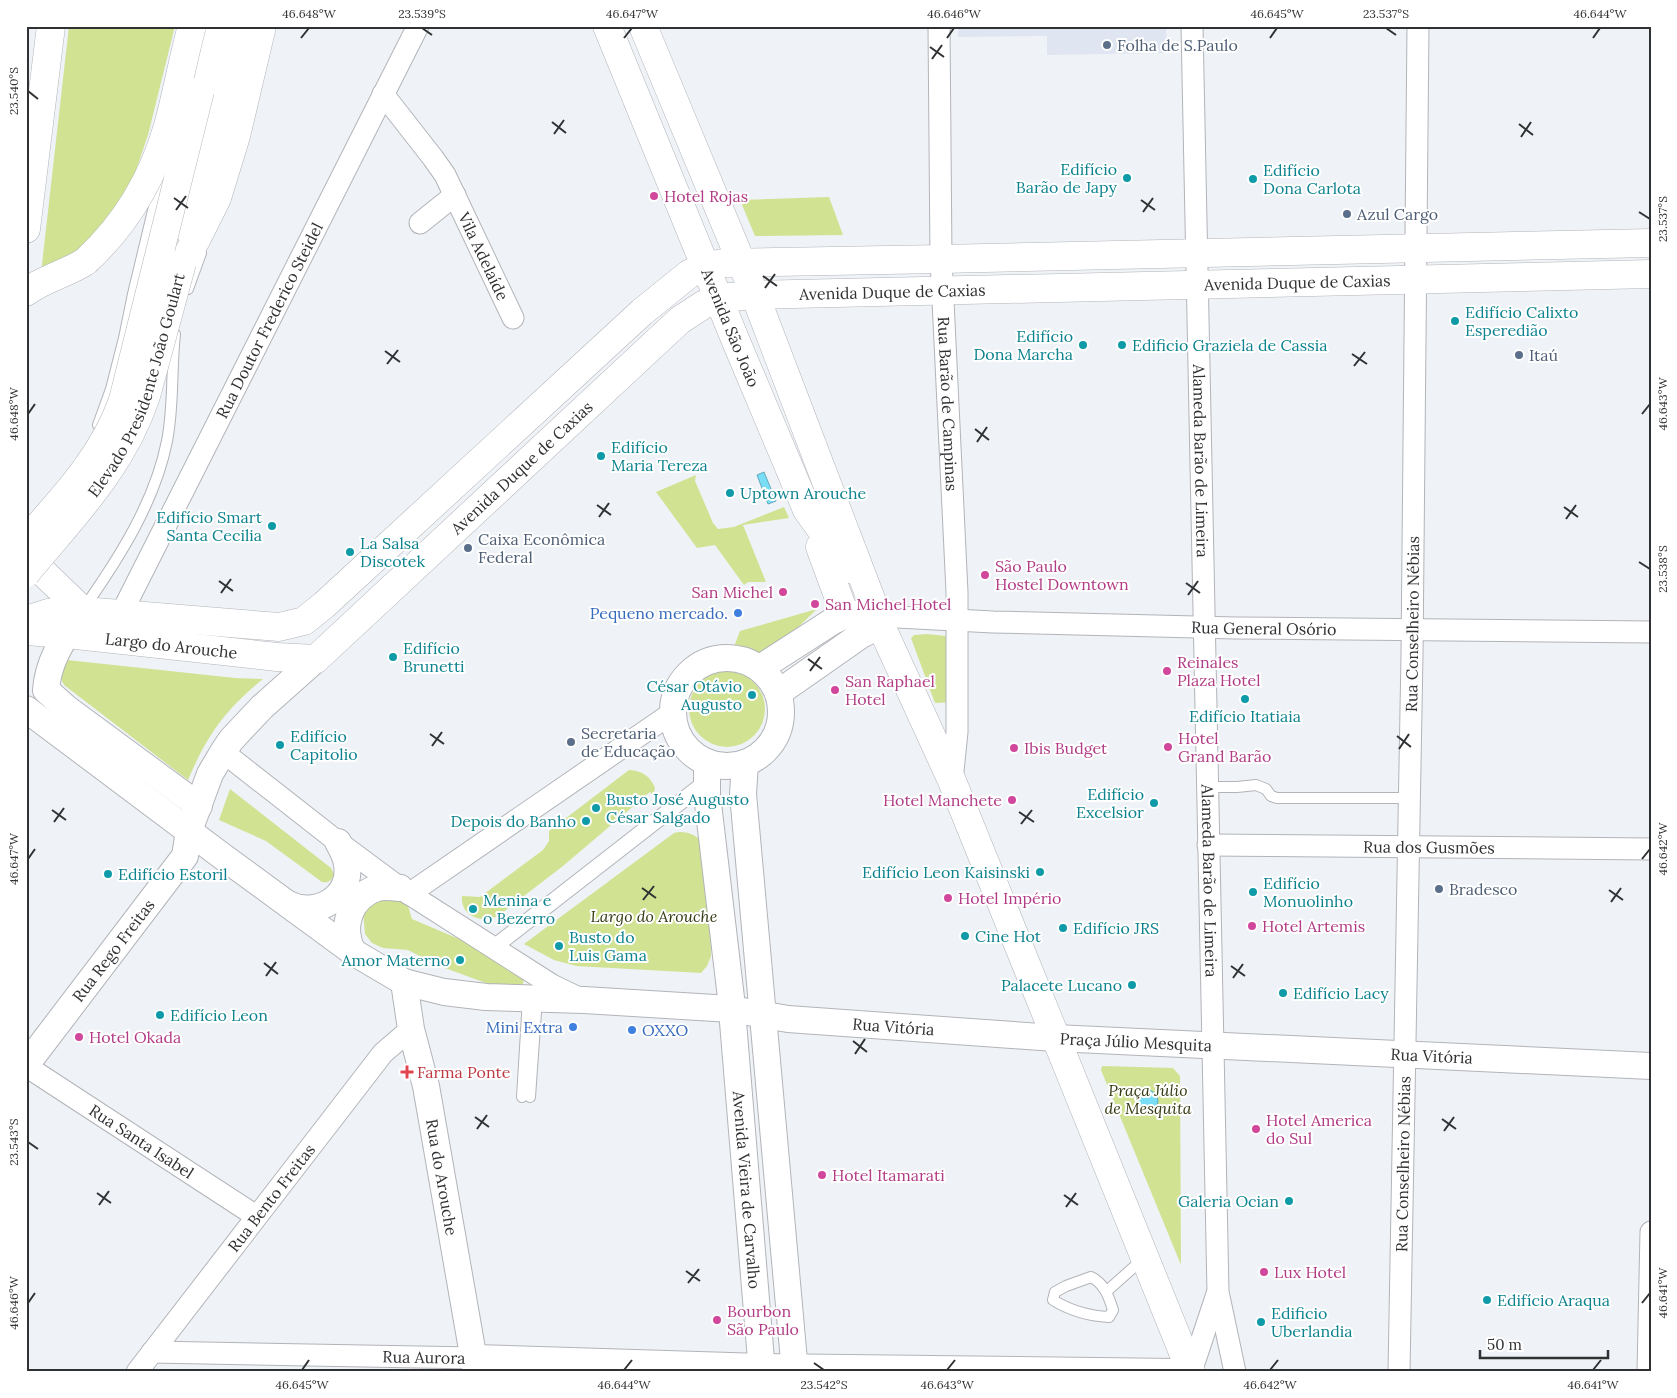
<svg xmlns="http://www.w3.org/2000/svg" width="1677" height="1398" font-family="Lora,serif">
<rect width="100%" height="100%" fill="#eff2f6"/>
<!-- built -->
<path fill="#dfe5f1" d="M958,26h208l1,27 -120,2v-19l-89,1z"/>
<!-- green -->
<path fill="#d1e392" d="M69,26h106l-27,109 -21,62 -47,52 -39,24z
M829,197l14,38 -88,1 -15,-36z
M696,475l-1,6 18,42 5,6 16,-2 50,-20 5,11 -46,7 23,57h-18l-4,3 -29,-40 -18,3 -41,-56z
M817,609l-55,53 -15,-7 -15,-3 8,-21z
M927,634l19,2 6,3 2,63 -19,1 -24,-65 3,-3z
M67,660l168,18 28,1c-37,30 -56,56 -75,101l-124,-95 -4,-8z
M689 709a38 38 0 1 1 76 0a38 38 0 1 1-76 0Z
M629,770c14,1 21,6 26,18l-2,8 -3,-4 -87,74 -65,50c-16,8 -38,0 -36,-20l18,1 63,-47 6,-9v-10z
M230,789l101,79 3,6c-2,7 -6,9 -12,8l-56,-41 -47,-21z
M679,832c14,0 21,6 30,17l2,107 -4,10 -6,7 -125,-7 -22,-6 -30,-16 150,-111z
M384,892l23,11 5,16 54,23 58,36 -2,12 -31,-5 -54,-20 -29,-15 -25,-2 -11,-5 -7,-9 -2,-22z
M1102,1066l71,2 7,8 1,189 -80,-195z"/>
<!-- water -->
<path fill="#79ddf6" stroke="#63a9bc" d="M764,472l12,29 -8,3 -11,-29z
M1136 1101a11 11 0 1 1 22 0a11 11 0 1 1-22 0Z"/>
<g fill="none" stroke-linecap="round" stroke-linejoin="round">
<defs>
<path id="service" d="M188,289l13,-36
M98,425l13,-36 13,-51 9,-44 29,-121
M84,608c35,-50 71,-106 83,-167 7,-35 4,-72 8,-107
M1207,787h30l19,-2 10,4 5,7 6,2h133
M522,1097l6,-98
M530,1097l7,-99
M1091,1277c13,6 18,20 22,33l-4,7c-19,-1 -40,-7 -56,-17l2,-8 11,-6z
M1107,1291l37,-33"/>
<path id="pedestrian" d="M493,948l213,-166"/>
<g id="minor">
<path id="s1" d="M939,26l2,233 16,333v140l-5,49"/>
<path id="s2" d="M1192,26l26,1266 17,80"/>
<path id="s3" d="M383,94l50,64 12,17 68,143"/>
<path d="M420,223l35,-28"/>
<path id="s4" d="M121,614l297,-588"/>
<path id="s5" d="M878,616l115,6 243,6 415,4"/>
<path d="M223,752l115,90 62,46 152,97 29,14"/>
<path id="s6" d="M1208,845l443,4"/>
<path d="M409,894l263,-181"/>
<path id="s7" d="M26,1066l230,150"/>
<path id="s8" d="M152,1352l322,6"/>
<path id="s9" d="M137,1372l246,-319 28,-24"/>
<path d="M1191,1372l26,-78"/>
<path id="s10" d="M1399,1372l13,-717 6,-629"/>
<path d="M1648,1372l3,-140"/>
</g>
<g id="tertiary">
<path d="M77,618c-15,23 -29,44 -31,72l20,18 133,98"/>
<circle cx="727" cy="712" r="54"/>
<path d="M760,668l73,-47c16,-8 28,-9 45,-5"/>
<path d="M778,693l83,-58 12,-6 9,-1"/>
<path id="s11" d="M26,709l196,147 131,96 51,30 40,10 42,5 98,3 147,9 57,10 267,19 596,28"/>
<path id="s12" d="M707,762v33l24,203 31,374"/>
<path d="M745,763l-2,31 52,578"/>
<path d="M288,904c28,14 64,-6 59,-40 -1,-8 -5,-15 -9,-22"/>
<path d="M353,952c-13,-24 -4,-55 24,-64 7,-2 15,-1 23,0"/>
<path id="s13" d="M404,982l7,47 15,57 50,286"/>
<path id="s14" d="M26,1065l159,-209 4,-25 21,-57 13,-22 8,-12 31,-33 54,-48"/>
<path d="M474,1358l288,9 415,5"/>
</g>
<g id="secondary">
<path d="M26,229l25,-203"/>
<path d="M26,556l57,55"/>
<path d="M26,620l22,-7 35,-2 196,16 25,-6 20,-16 318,-293 47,-38 16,-8 19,-3 217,-4 710,-16"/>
<path id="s15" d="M26,631l41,3 210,23 39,2"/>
<path id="s16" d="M316,659l364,-339 23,-15 15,-7 37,-3 896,-21"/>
</g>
<g id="primary">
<path id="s17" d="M607,26l128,313 72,171 32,44 9,15"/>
<path d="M643,26l112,269 127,333 70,153 239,591"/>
<path d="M820,547l25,68"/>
</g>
<path id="trunk" d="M200,91l16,-65
M189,230l19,-85 30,-119
M182,263l14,-23 21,-42 19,-62 26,-110
M26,292c18,-14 41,-18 60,-31"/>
</defs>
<!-- service casing -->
<use href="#service" stroke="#b2b4b9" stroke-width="12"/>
<!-- pedestrian casing -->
<use href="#pedestrian" stroke="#b2b4b9" stroke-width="17"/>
<!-- minor casing -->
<use href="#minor" stroke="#b2b4b9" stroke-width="23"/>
<!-- tertiary casing -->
<use href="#tertiary" stroke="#b2b4b9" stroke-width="28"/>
<!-- secondary casing -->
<use href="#secondary" stroke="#b2b4b9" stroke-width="29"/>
<!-- primary casing -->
<use href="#primary" stroke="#b2b4b9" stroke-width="29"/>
<!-- trunk casing -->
<use href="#trunk" stroke="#b2b4b9" stroke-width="29"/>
<!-- service -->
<use href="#service" stroke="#fff" stroke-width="10"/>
<!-- pedestrian -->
<use href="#pedestrian" stroke="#fff" stroke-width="15"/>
<!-- minor -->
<use href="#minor" stroke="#fff" stroke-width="21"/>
<!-- tertiary -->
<use href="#tertiary" stroke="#fff" stroke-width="26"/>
<!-- secondary -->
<use href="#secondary" stroke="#fff" stroke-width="28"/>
<!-- primary -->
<use href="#primary" stroke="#fff" stroke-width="28"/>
<!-- trunk -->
<use href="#trunk" stroke="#fff" stroke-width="28"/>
<defs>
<g id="trunk-bridge">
<path d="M86,261c39,-36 67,-83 82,-135 9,-33 15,-67 24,-100"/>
<path d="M26,540c38,-43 78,-85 97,-140l77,-309"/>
<path id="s18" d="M26,573c47,-57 96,-105 120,-177l36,-133"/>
</g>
</defs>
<!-- trunk-bridge casing -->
<use href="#trunk-bridge" stroke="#b2b4b9" stroke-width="29" stroke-linecap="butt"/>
<!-- trunk-bridge -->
<use href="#trunk-bridge" stroke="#fff" stroke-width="28"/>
</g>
<!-- ticks -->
<path fill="none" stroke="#303133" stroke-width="2" d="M422,28l10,7M1386,28l10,7M301,38l8,-10M624,38l8,-10M947,38l7,-10M1270,38l7,-10M1593,38l7,-10M930,47l14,10M932,59l10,-14M28,91l10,8M552,122l14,11M1519,124l14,11M554,134l10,-14M1521,137l10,-15M174,198l14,10M1141,200l14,10M176,210l10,-14M1143,212l10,-14M1639,212l11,7M763,276l14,10M765,288l10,-14M385,351l15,11M1352,354l15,10M387,364l11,-14M1354,366l11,-14M28,414l7,-10M1642,414l8,-10M975,429l14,11M977,442l10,-15M597,505l14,10M1564,507l14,10M599,517l10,-14M1566,519l10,-14M1639,562l11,7M219,581l14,10M1186,583l14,10M221,593l10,-14M1188,595l10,-14M808,659l14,10M810,671l10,-14M430,734l14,10M1397,736l14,11M432,746l10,-14M1399,749l10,-15M52,810l14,10M1019,812l15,10M54,822l10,-14M1021,824l11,-14M28,859l7,-10M1642,859l8,-10M642,888l14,10M1609,890l14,10M643,900l11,-14M1611,902l10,-14M264,963l14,11M1231,966l14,10M266,976l10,-14M1233,978l10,-14M853,1041l14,11M855,1054l10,-15M475,1117l14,10M1442,1119l14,10M477,1129l10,-14M1444,1131l10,-14M28,1142l10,7M97,1193l14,10M1064,1195l14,10M99,1205l10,-14M1066,1207l10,-14M686,1271l14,10M688,1283l11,-14M28,1303l7,-10M1642,1303l8,-10M814,1363l10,7M302,1370l7,-10M624,1370l8,-10M947,1370l8,-10M1270,1370l8,-10M1593,1370l8,-10"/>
<!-- markers -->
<g fill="#5c6f8a" stroke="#fff" stroke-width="2">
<circle cx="1107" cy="45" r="5"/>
<circle cx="1347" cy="214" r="5"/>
<circle cx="1519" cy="355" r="5"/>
<circle cx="468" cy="548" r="5"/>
<circle cx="571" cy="742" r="5"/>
<circle cx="1439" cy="889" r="5"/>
</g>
<g fill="#0f9aa8" stroke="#fff" stroke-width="2">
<circle cx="1127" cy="178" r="5"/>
<circle cx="1253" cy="179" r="5"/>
<circle cx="1455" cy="321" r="5"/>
<circle cx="1083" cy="345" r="5"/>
<circle cx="1122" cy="345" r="5"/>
<circle cx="601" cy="456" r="5"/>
<circle cx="730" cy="493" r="5"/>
<circle cx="272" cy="526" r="5"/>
<circle cx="350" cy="552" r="5"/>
<circle cx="393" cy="657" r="5"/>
<circle cx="752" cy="695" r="5"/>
<circle cx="1245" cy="699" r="5"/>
<circle cx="280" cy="745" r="5"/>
<circle cx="1154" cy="803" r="5"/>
<circle cx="596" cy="808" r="5"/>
<circle cx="586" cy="821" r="5"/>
<circle cx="1040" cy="872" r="5"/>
<circle cx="108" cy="874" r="5"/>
<circle cx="1253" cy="892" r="5"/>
<circle cx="473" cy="909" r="5"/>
<circle cx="1063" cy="928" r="5"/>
<circle cx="965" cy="936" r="5"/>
<circle cx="559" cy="946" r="5"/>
<circle cx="460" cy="960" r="5"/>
<circle cx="1132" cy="985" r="5"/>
<circle cx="1283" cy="993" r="5"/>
<circle cx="160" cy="1015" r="5"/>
<circle cx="1289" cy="1201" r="5"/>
<circle cx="1487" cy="1300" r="5"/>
<circle cx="1261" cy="1322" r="5"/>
</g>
<g fill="#d1479c" stroke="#fff" stroke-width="2">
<circle cx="654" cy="196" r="5"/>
<circle cx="985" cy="575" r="5"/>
<circle cx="783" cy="592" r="5"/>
<circle cx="815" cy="604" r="5"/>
<circle cx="1167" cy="671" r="5"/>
<circle cx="835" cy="690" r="5"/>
<circle cx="1168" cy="747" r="5"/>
<circle cx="1014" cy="748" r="5"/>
<circle cx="1012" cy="800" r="5"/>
<circle cx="948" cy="898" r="5"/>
<circle cx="1252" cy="926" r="5"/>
<circle cx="79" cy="1037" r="5"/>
<circle cx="1256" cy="1129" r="5"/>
<circle cx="822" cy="1175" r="5"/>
<circle cx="1264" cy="1272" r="5"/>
<circle cx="717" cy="1320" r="5"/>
</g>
<g fill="#3f7fe0" stroke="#fff" stroke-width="2">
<circle cx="738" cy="613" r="5"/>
<circle cx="573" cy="1027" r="5"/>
<circle cx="632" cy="1030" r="5"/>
</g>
<path fill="#e0444e" stroke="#fff" stroke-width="2" d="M404.5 1064.5h5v5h5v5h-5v5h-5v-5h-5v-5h5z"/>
<g text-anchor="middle" stroke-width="4" stroke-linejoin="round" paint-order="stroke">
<!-- service labels -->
<g font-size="16" fill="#4e5e75" stroke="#fff" text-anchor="start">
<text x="1117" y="51">Folha de S.Paulo</text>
<text x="1357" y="220">Azul Cargo</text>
<text x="1529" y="361">Itaú</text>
<text x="478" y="545">Caixa Econômica<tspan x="478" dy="18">Federal</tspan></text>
<text x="581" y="739">Secretaria<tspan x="581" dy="18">de Educação</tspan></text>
<text x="1449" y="895">Bradesco</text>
</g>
<!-- culture labels -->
<g font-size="16" fill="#0d838f" stroke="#fff" text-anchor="start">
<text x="1117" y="175" text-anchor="end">Edifício<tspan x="1117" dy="18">Barão de Japy</tspan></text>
<text x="1263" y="176">Edifício<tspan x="1263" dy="18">Dona Carlota</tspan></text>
<text x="1465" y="318">Edifício Calixto<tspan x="1465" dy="18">Esperedião</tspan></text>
<text x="1073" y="342" text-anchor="end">Edifício<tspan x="1073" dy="18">Dona Marcha</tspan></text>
<text x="1132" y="351">Edificio Graziela de Cassia</text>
<text x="611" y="453">Edifício<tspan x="611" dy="18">Maria Tereza</tspan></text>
<text x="740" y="499">Uptown Arouche</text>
<text x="262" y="523" text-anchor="end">Edifício Smart<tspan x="262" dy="18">Santa Cecilia</tspan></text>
<text x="360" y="549">La Salsa<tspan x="360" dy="18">Discotek</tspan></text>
<text x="403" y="654">Edifício<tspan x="403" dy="18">Brunetti</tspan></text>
<text x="742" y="692" text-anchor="end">César Otávio<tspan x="742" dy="18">Augusto</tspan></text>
<text x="1245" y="722" text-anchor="middle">Edifício Itatiaia</text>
<text x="290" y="742">Edifício<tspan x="290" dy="18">Capitolio</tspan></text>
<text x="1144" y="800" text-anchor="end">Edifício<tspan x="1144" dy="18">Excelsior</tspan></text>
<text x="606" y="805">Busto José Augusto<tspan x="606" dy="18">César Salgado</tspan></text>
<text x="576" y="827" text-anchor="end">Depois do Banho</text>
<text x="1030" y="878" text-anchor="end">Edifício Leon Kaisinski</text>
<text x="118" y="880">Edifício Estoril</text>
<text x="1263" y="889">Edifício<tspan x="1263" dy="18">Monuolinho</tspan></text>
<text x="483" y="906">Menina e<tspan x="483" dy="18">o Bezerro</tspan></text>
<text x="1073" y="934">Edifício JRS</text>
<text x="975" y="942">Cine Hot</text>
<text x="569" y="943">Busto do<tspan x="569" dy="18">Luis Gama</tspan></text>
<text x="450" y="966" text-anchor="end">Amor Materno</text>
<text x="1122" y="991" text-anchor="end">Palacete Lucano</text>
<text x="1293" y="999">Edifício Lacy</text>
<text x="170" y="1021">Edifício Leon</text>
<text x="1279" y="1207" text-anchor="end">Galeria Ocian</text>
<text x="1497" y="1306">Edifício Araqua</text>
<text x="1271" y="1319">Edificio<tspan x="1271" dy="18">Uberlandia</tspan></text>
</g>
<!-- hotel labels -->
<g font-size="16" fill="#b23c85" stroke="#fff" text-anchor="start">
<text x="664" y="202">Hotel Rojas</text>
<text x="995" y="572">São Paulo<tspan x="995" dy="18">Hostel Downtown</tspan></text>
<text x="773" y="598" text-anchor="end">San Michel</text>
<text x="825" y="610">San Michel Hotel</text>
<text x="1177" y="668">Reinales<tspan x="1177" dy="18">Plaza Hotel</tspan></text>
<text x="845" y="687">San Raphael<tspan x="845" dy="18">Hotel</tspan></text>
<text x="1178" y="744">Hotel<tspan x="1178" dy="18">Grand Barão</tspan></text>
<text x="1024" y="754">Ibis Budget</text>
<text x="1002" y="806" text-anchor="end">Hotel Manchete</text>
<text x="958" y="904">Hotel Império</text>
<text x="1262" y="932">Hotel Artemis</text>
<text x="89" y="1043">Hotel Okada</text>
<text x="1266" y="1126">Hotel America<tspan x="1266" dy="18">do Sul</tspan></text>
<text x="832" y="1181">Hotel Itamarati</text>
<text x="1274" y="1278">Lux Hotel</text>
<text x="727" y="1317">Bourbon<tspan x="727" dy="18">São Paulo</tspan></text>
</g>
<!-- street labels -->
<g font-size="16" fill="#303133" stroke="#fff">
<text dy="6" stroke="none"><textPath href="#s3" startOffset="192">Vila Adelaíde</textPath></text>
<text dy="6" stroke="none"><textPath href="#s16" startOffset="1121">Avenida Duque de Caxias</textPath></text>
<text dy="6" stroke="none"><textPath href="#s16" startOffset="716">Avenida Duque de Caxias</textPath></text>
<text dy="6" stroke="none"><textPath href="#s4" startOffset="329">Rua Doutor Frederico Steidel</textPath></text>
<text dy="6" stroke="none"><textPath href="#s17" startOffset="326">Avenida São João</textPath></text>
<text dy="6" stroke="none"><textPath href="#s18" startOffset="222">Elevado Presidente João Goulart</textPath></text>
<text dy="6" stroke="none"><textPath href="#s1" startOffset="378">Rua Barão de Campinas</textPath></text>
<text dy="6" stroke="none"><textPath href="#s2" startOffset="435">Alameda Barão de Limeira</textPath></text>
<text dy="6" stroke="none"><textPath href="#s16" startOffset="281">Avenida Duque de Caxias</textPath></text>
<text dy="6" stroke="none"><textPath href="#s10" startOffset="748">Rua Conselheiro Nébias</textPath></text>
<text dy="6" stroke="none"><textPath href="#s5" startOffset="386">Rua General Osório</textPath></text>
<text dy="6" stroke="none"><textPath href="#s15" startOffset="146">Largo do Arouche</textPath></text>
<text dy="6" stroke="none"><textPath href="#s6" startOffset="221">Rua dos Gusmões</textPath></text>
<text dy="6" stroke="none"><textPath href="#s2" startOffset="855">Alameda Barão de Limeira</textPath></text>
<text dy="6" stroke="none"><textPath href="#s14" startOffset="144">Rua Rego Freitas</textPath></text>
<text dy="6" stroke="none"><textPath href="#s11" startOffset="959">Rua Vitória</textPath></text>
<text dy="6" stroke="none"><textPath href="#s11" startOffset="1202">Praça Júlio Mesquita</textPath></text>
<text dy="6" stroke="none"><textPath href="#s11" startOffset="1498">Rua Vitória</textPath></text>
<text dy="6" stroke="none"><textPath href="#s7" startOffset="138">Rua Santa Isabel</textPath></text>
<text dy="6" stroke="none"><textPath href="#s10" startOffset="208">Rua Conselheiro Nébias</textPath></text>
<text dy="6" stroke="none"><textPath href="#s13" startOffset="199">Rua do Arouche</textPath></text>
<text dy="6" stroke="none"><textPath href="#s12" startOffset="430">Avenida Vieira de Carvalho</textPath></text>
<text dy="6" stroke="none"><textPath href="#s9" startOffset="220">Rua Bento Freitas</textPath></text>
<text dy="6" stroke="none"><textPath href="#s8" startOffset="272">Rua Aurora</textPath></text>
</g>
<!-- shop labels -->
<g font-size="16" fill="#366cbe" stroke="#fff" text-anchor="end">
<text x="728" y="619">Pequeno mercado.</text>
<text x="563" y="1033">Mini Extra</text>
<text x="642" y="1036" text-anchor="start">OXXO</text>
</g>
<!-- park labels -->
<g font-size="16" font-style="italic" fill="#343b13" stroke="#fff">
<text x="654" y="922">Largo do Arouche</text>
<text x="1148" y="1096">Praça Júlio<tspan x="1148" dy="18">de Mesquita</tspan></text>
</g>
<!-- health labels -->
<g font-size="16" fill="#be3a42" stroke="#fff" text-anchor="start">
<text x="417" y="1078">Farma Ponte</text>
</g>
</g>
<!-- border -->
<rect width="1677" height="1398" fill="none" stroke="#ffffff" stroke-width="55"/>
<!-- scale -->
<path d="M1480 1350v8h128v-8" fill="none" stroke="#303133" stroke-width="2.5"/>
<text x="1487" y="1350" font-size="15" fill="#303133" stroke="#ffffff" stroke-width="4" paint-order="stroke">50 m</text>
<rect x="28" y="28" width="1622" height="1342" fill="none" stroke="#303133" stroke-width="2"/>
<g font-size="12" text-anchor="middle" fill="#303133">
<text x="309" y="18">46.648°W</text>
<text x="422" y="18">23.539°S</text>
<text x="632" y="18">46.647°W</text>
<text x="954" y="18">46.646°W</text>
<text x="1277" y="18">46.645°W</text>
<text x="1386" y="18">23.537°S</text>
<text x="1600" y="18">46.644°W</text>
<text transform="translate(14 91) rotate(-90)" y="4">23.540°S</text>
<text transform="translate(1663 219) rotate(-90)" y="4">23.537°S</text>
<text transform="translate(1663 404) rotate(-90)" y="4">46.643°W</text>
<text transform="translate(14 414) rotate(-90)" y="4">46.648°W</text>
<text transform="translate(1663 569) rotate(-90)" y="4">23.538°S</text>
<text transform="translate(1663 849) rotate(-90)" y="4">46.642°W</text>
<text transform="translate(14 859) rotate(-90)" y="4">46.647°W</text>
<text transform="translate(14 1142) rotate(-90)" y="4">23.543°S</text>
<text transform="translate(1663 1293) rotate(-90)" y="4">46.641°W</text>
<text transform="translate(14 1303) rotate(-90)" y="4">46.646°W</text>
<text x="302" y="1389">46.645°W</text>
<text x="624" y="1389">46.644°W</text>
<text x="824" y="1389">23.542°S</text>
<text x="947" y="1389">46.643°W</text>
<text x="1270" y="1389">46.642°W</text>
<text x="1593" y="1389">46.641°W</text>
</g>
</svg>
